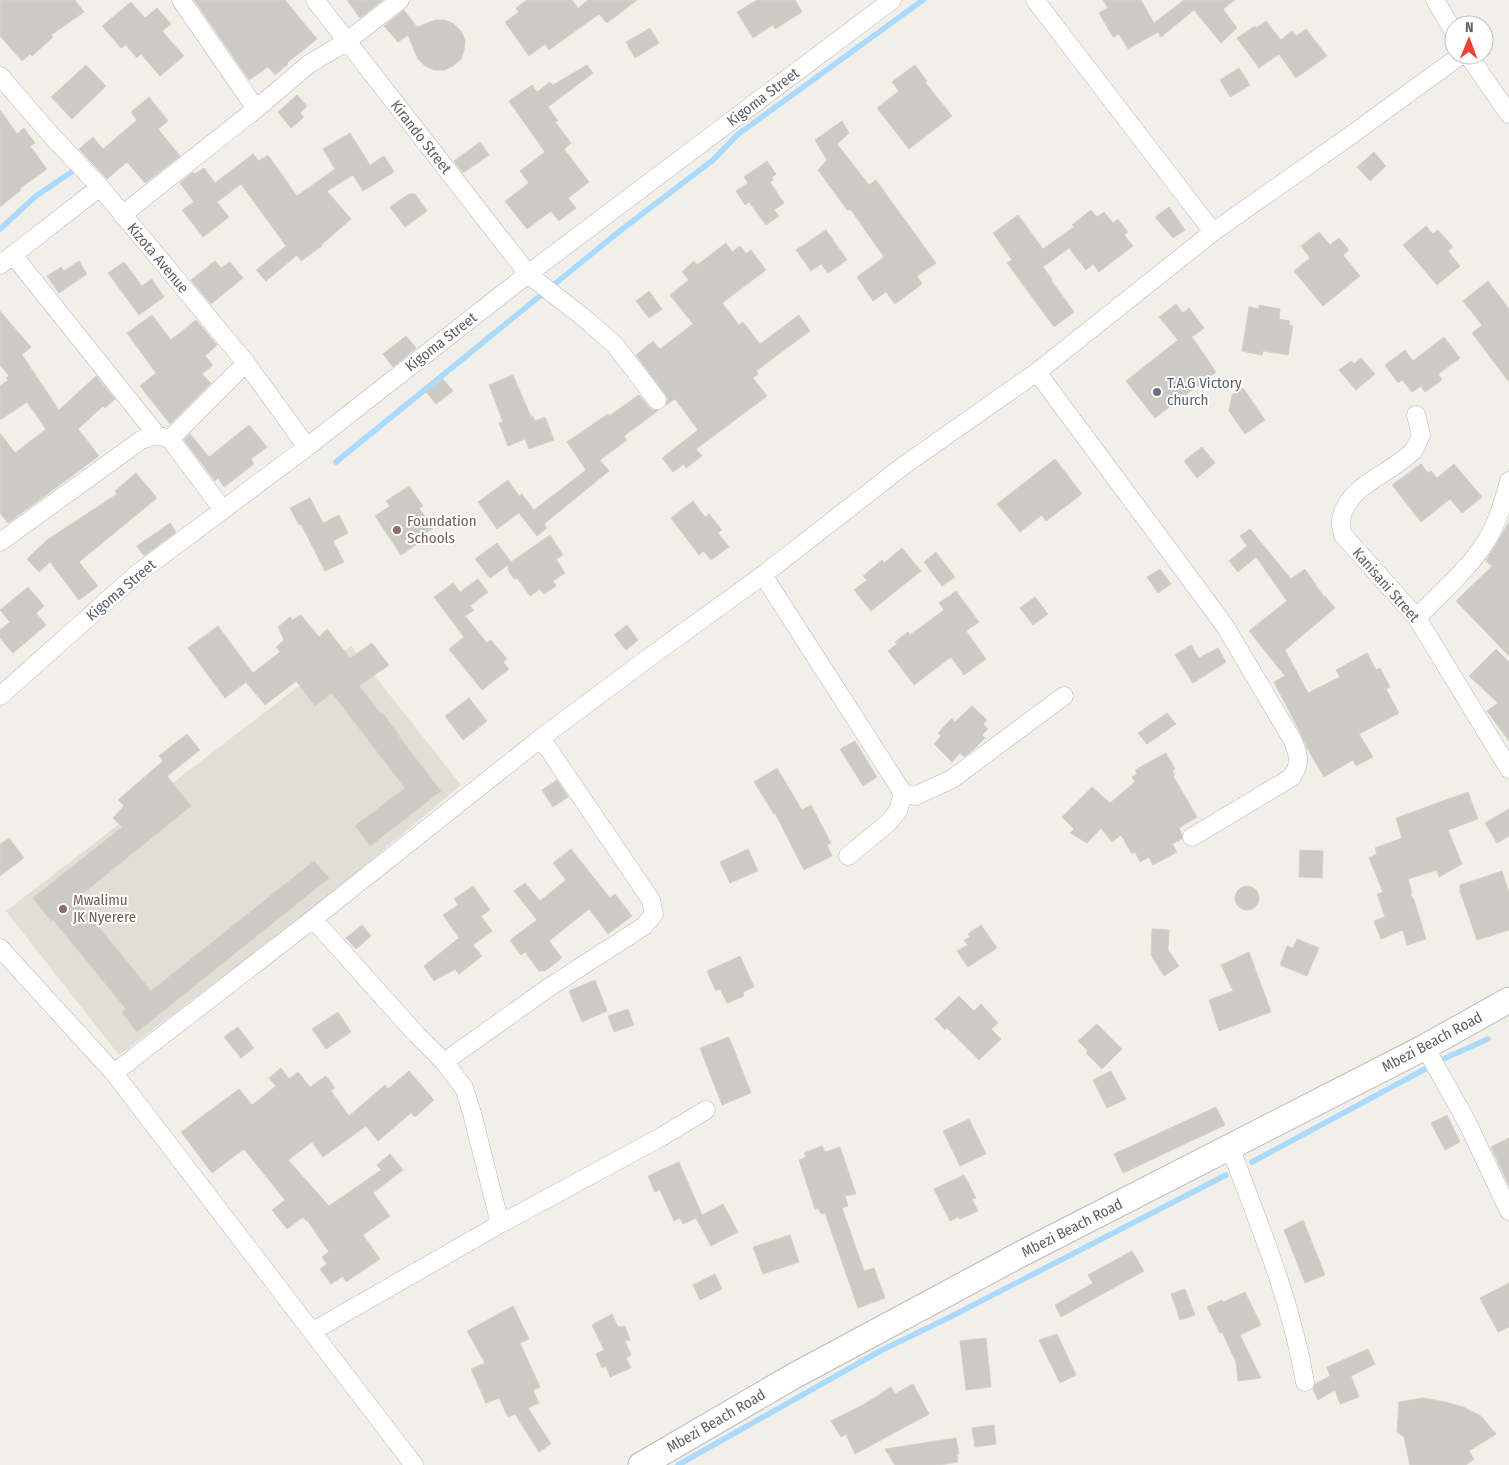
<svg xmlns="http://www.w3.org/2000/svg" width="1509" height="1465" font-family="'Fira Sans Condensed',sans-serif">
<rect width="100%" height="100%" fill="#f1efe8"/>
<!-- education -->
<path fill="#e1ded6" d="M351,646l110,139 -142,119 -200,151 -113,-144z"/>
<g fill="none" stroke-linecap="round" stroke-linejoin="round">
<!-- stream -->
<path stroke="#aadaff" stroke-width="5.5" d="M0,229l36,-33 37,-25
M336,462l285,-232 92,-70 24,-25 186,-135
M1441,1060l47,-21
M1252,1162l175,-94
M678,1465l204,-115 68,-33 276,-142"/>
</g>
<!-- building -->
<path fill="#cccac5" stroke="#d6d1c6" d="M0,0h75l9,12 -33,23 2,2 -21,19 -2,-2 -8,7 -22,-25z
M194,0h91l32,39 -30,24 1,1 -13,11 -7,-8 -19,13z
M347,0h36l-23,18z
M527,0h45l6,8 10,-8h49l-30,23 -8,-9 -50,36 -4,-6 -16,12 -24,-34 14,-10 -3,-4z
M757,0h38l7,12 -27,17 -2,-4 -20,13 -16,-26z
M1103,0h38l13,23 30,-23h51l-12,9 14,19 -16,15 -27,-33 -33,27 -3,-5 -30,17 -9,-15 -6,3 -14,-24 9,-5z
M131,2l14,16 12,-10 14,16 -9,7 22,25 -24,20 -19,-22 -4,4 -11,-13 -5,3 -19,-22z
M404,10l13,17 18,-7h10l9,4 7,7 4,9 -1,10 -3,9 -8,7 -9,4h-10l-9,-4 -7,-7 -10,-24 -10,7 -14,-16z
M1266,21l15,19 11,-9 4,5 10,-7 21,27 -31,22 -17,-24 -20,14 -22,-30 18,-12 1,2z
M650,28l9,15 -24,15 -9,-16z
M86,65l20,21 -34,33 -21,-22z
M587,65l6,8 -45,34 10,14 -3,1 16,21 -7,6 25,33 -21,16 8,10 -17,13 -8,-10 -24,18 -22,-28 24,-18 -9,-12 25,-19 -36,-51 23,-16 5,7 13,-10 3,3z
M915,65l12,16 -2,1 27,34 -43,33 -32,-41 22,-17 -7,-9z
M1239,68l11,17 -20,12 -10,-17z
M297,95l10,11 -7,7 4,4 -13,11 -13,-16z
M149,97l19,24 -10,8 22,27 -35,27 -18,-21 -20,17 -28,-30 14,-12 10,12 34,-29 -6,-8z
M0,110l17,24 7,-6 11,15 -5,3 17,23 -28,20 2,1 -21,17z
M842,121l7,12 -12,11 32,41 7,-5 60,83 -19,13 5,8 -27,20 -9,-12 -13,9 -16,-24 27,-20 -33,-47h-4l-29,-40 9,-10 -12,-20z
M350,133l20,32 14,-9 10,16 -31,19 -10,-16 -26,16 24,28 -30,26 1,1 -21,15 -4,-6 -31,26 -10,-11 30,-24 -45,-62 -24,18 12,15 -26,20 -21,-27 12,-8 -14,-19 13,-11 2,2 9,-6 11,15 38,-29 6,7 9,-6 29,41 38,-27 -12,-20z
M480,142l9,13 -26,18 -9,-12z
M1374,152l12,14 -16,15 -13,-14z
M767,161l9,13 -4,3 1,3 -3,2 14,21 -10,7 5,6 -13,9 -17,-23 -4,3 -9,-14 12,-8 -4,-6z
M409,194h6l12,17 -22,16 -15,-20z
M1169,207l16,23 -12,8 -18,-21z
M1091,210l6,7 7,-5 9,11 5,-4 10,13 -4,3 9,11 -34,26 -6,-8 -7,6 -17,-22 -26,19 9,12 -1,1 23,32 -20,15 -47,-64 5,-3 -19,-27 25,-18 25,34 31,-22 -2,-2z
M1426,226l7,8 5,-4 15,17 -5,4 12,15 -23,19 -34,-40z
M826,230l21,30 -19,13 -7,-9 -10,7 -15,-21z
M1319,232l11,13 9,-7 10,12 -6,5 17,21 -37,30 -29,-35 16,-13 -9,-12z
M726,243l6,9 8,-6 6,8 5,-4 15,20 -44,33 17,22 4,-3 17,22 39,-29 11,16 -54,40 2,3 -5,4 14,18 -71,53 6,7 -16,12 -2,-4 -11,8 -11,-14 36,-28 -23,-31 -9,6 2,-6 -3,-5 -29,-39 17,-14 7,8 33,-25 -23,-29 19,-15 -7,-8 12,-11 3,4z
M79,261l8,13 -28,19 -12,-17 14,-9 3,4z
M215,261l6,7 9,-6 13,16 -32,26 -20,-24z
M124,262l18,24 10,-7 12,18 -25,18 -31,-42z
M1488,281l21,28v73l-37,-49 10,-8 -19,-24z
M649,291l13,18 -13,9 -13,-17z
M1176,304l7,9 6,-5 15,20 -12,9 24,35 -61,46 -29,-37 52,-41 -19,-23z
M1259,305l21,4 -1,10 11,2 -1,4 4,1 -5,29 -25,-4 -1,4 -20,-4 7,-44 10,2z
M0,311l31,36 -9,8 37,55 37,-34 19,23 -10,9 -2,-2 -25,23 21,27 -91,67 -8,-10v-80l15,20 31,-24 -19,-27 -27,18v-34l8,-6 -2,-2 3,-2 -9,-11z
M152,315l19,25 25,-20 21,25 -12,11 8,9 -11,9 9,9 -41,41 -30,-38 16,-13 -29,-40z
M406,336l10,12 -23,19 -10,-13z
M1444,337l16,21 -22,16 4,6 -17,12 -4,-6 -9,6 -10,-12 -4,3 -13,-18 20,-15 8,11z
M1361,358l14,16 -19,16 -17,-20 12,-9 3,3z
M513,375l18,42 2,-1 2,5 10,-4 9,23 -25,9 -4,-10 -17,7 -9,-23 4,-1 -14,-37z
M443,379l10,12 -17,13 -10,-12z
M1243,388l22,32 -20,14 -16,-23 3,-16z
M639,395l10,12 4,3h6l-35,26 3,4 -27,20 9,11 -65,53 3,4 -10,8 -18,-23 -22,16 -19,-27 30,-22 11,16 3,-2 12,16 52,-40 -19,-28 41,-28 1,2z
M249,425l18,22 -16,12 3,5 -30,23 -6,-9 -3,3 -31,-41 6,-6 19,23z
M1202,447l13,16 -18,15 -13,-17z
M1055,459l27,35 -36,27 -4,-6 -22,17 -23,-28z
M1421,464l7,9 3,-2 6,7 17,-14 28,33 -20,16 -12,-14 -29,23 -29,-37z
M136,473l21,25 -78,64 19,24 -19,14 -29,-38 -11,10 -12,-13 20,-19 70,-46 -2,-3z
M409,486l14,20 -4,2 14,20 -20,13 3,4 -15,10 -26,-39 15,-10 -4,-5z
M310,498l13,25 16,-8 9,18 -15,8 11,21 -19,9 -24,-47 -2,1 -9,-17z
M693,501l12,16 4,-3 13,16 -4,3 11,14 -18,13 -7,-9 -5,4 -28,-37z
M1509,522v134l-53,-55 36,-35 -6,-5z
M170,523l6,9 -32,24 -7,-10z
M1250,529l41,50 14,-10 19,28 1,-1 10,12 -50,42 23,43 32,-16 -4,-7 31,-17 9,17 4,-2 10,19 -4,2 13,24 -40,21 14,23 -17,9 -3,-6 -29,17 -17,-29 -7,-16 -26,-50 11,-6 -36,-45 38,-30 -31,-44 -18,15 -9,-11 18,-15 -7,-10z
M550,535l13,20 -7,4 9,14 -12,8 3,5 -12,8 -4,-5 -10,7 -13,-18 -3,1 -6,-9v-5l-18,13 -15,-19 22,-16 14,19z
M902,548l19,23 -50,40 -17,-21 13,-10 -4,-4 19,-16 2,3z
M936,552l19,25 -13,9 -18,-24z
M1160,569l11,15 -13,9 -11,-16z
M478,579l10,13 -18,14 4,4 -9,6 22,27 4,-3 16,19 -4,3 6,7 -27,21 -33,-41 15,-12 -30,-40 19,-14 7,9z
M28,587l16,19 -8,7 10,12 -33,28 -13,-15v-8l10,-8 -10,-12z
M956,591l23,31 -13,9 20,28 -22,16 -13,-18 -37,28 -26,-34 9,-7 -2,-2 13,-10 2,3 34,-25 -5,-7z
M1035,597l13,17 -15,11 -13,-17z
M301,615l18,22 8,-8 23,29 22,-15 17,22 -30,21 21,27 2,-1 16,22h-1l44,57 -71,55 -15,-20 50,-38 -73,-95 -17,13 -19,-25 -31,24 -19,-23 -21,16 -37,-50 30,-22 35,47 27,-21 -4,-5 8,-7 -6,-13 12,-10 2,3z
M627,625l11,15 -12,10 -12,-15z
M1191,645l8,13 19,-10 8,14 -33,21 -18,-28z
M1496,649l13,13v79l-22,-30 11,-8 -29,-27z
M469,698l18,23 -24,19 -18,-24z
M972,706l15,14 -4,4 5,5 -6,6 3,3 -12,12 -9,7 -4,-4 -8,9 -18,-18 7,-8 -3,-3 14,-15 3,4z
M1167,713l9,11 -29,20 -9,-11z
M187,734l13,16 -33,26 24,30 -115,93 75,92 163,-130 15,17 -192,154 -15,-20 4,-3 -73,-89 -2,1 -18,-23 89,-71 -9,-9 11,-12 -6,-6 45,-39 -4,-5z
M855,741l22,36 -14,9 -23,-37z
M1166,753l9,16 -3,2 3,4 -2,1 24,41 -18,11 3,6v5l-10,5 5,8 -24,13 -4,-8 -9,5 -5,-10 -3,2 -11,-19 -9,7 -11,-14 -14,15 -17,-10 4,-4 -12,-12 30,-30 18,16 25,-21 -3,-5 5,-3 -2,-4z
M777,768l25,42 9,-5 20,38 -4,2 5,11 -28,14 -29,-57 -1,1 -20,-32z
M557,780l11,17 -15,10 -11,-17z
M1468,792l10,27 -30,11 14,34 -23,13 -2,-7 -29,9 4,14 -2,1 4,6 12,39 -19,6 -4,-15 -22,9 -7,-18 11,-4 -8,-23 6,-2 -14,-34 8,-4 -2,-6 27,-10 -6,-20z
M1509,809v27l-12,7 -12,-20z
M9,838l15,20 -24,18v-32z
M571,849l39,49 5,-4 17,22 -24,18 -19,-25 -40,32 13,17 -17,13h-6l-14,-19 -4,3 -11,-15 27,-20 -23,-29 11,-8 15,18 26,-21 -13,-17z
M748,849l10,22 -28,12 -10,-21z
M1300,850l23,1 -1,27 -23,-1z
M1502,871l7,22v37l-32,10 -17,-49v-6z
M473,886l17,24 -9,6 11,15 -19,14 9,11 -23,18 -4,-5 -21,12 -10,-15 35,-28 -16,-23 15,-10 -4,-6z
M1235 898a12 12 0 1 1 24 0a12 12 0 1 1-24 0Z
M362,925l9,11 -15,13 -10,-11z
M981,925l16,23 -29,19 -11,-16 11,-6 -4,-5 6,-3 -2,-3z
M1152,929l17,1 -1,20 11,16 -15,10 -13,-21z
M1297,939l22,9 -12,28 -27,-11 7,-19 6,2z
M1249,952l22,60 -52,19 -10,-31 24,-9 -12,-26z
M740,956l14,31 -11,5 1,4 -17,7 -7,-14 -4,2 -9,-20z
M595,980l12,31 -25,11 -13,-31z
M959,996l15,15 7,-7 17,19 -7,6 10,10 -22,21 -32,-32 -2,2 -10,-11z
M628,1009l6,16 -20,7 -6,-16z
M338,1012l13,20 -25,17 -14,-20z
M1097,1024l25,25 -20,20 -16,-16 2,-2 -10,-10z
M238,1027l16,21 -13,10 -17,-21z
M729,1037l22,56 -29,12 -22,-57z
M281,1068l8,11 9,-7 12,15 16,-11 9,12 -4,3 18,25 36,-31 3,4 21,-18 25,29 -19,17 -4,-4 -33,28 -12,-15 -43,31 -11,-15 -24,18 41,46 52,-36 -4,-5 13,-11 13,16 -30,23 17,23 -27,19 17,24 -34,23 -3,-6 -12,8 -11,-15 7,-5 -5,-7 7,-5 -22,-32 -1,1 -3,-4 -16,12 -15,-19 13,-10 -41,-51 -32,24 -31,-41 58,-43 13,16 24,-19 -7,-8z
M1111,1071l15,28 -19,9 -14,-28z
M1216,1107l9,18 -102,48 -9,-19z
M1447,1115l13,27 -15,8 -14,-27z
M969,1119l17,35 -26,12 -17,-35z
M1509,1138v48l-18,-39z
M822,1146l3,6 15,-5 16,47 -11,2 3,10 -6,2 22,63 10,-3 11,30 -27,10 -33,-95 -4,1 -2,-5h-4l-16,-49 7,-3 -2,-4z
M679,1162l23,53 21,-11 15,28 -27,14 -15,-28 2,-1 -15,7 -3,-6 -6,3 -14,-31 -5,2 -7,-16z
M964,1175l12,23 -4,1 6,12 -18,8 -2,-2 -8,4 -16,-32z
M1303,1220l22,55 -20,8 -21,-53z
M790,1235l9,27 -36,12 -10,-27z
M1132,1251l12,20 -83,46 -6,-12 38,-22 -5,-8z
M715,1274l7,15 -22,11 -7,-15z
M1509,1283v44l-11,5 -18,-34z
M1185,1289l10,26 -15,5 -9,-26z
M1245,1292l16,33 -21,10 21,43 -23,3 -2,-19 -14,-30 -2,1 -13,-26 15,-7 1,2z
M513,1306l16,33 -9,4 20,44 -7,3 6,13 -11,5 23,36 -12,8 -24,-38 -7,3 -9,-19 -13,5 -15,-34 14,-6 -18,-32z
M612,1314l6,13 7,-1 5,14 -5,1 6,14 -5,3 5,10 -21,9 -4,-11 -4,2 -6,-14 8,-4 -12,-25z
M1057,1334l19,41 -16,8 -21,-43z
M986,1338l5,49 -25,3 -6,-49z
M1368,1349l7,15 -24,12 8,21 -19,7 -5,-14 -17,10 -5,-11 2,-5 15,-8 -3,-9z
M913,1384l16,30 -74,40 -9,-20 -5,3 -10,-16 32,-16 28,-18 4,7z
M1423,1398l22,4 18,5 18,9 15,18 -27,17 5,8 -8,6h-56l-6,-28 -7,-5 2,-30z
M994,1425l2,19 -21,3 -3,-19z
M956,1438l3,16h-2l1,8 -18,3h-45l-10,-16z"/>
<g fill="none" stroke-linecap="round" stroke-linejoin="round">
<defs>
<path id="minor" d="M315,0l213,274 61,48 26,23 42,55
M1035,0l178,232
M1435,0l19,32
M1468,55l41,59
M0,76l50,58 50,53 146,176 61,84
M256,109l53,-45 37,-22 54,-42
M122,215l134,-106 -75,-109
M13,255l144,180
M0,265l100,-78
M1037,372l188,254 68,115c6,16 8,21 -1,36l-100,60
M1416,415l5,20c-3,6 -5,13 -9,17 -23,23 -65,33 -71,68 -1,5 1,11 2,15l74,83 92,151
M170,439l76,-76
M0,542l141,-102 16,-5 13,4 53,71
M763,575l140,218 12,3 37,-17 112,-83
M1417,618c22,-24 50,-47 68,-75 12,-19 18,-40 24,-62
M0,696l137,-122 170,-127 221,-173 364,-274
M848,856l40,-33 10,-12 5,-18
M313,919l104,116 27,27 20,26 8,25 28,111
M0,948l114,125 300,392
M1425,1047l42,75 42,89
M444,1062l104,-74 96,-62 10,-12 -3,-14 -110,-162
M114,1073l199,-154 228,-181 110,-82 112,-81 140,-109 134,-94 176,-140 134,-94 114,-83
M1230,1147c29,77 61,153 75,235
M313,1331l187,-107 161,-87 45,-27"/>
<path id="secondary" d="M641,1465l151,-88 227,-122 406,-208 84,-47"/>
</defs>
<!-- minor casing -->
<use href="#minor" stroke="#b5b8bc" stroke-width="19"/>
<!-- secondary casing -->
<use href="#secondary" stroke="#b6babf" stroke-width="27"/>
<!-- minor -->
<use href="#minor" stroke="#fff" stroke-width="18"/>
<!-- secondary -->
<use href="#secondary" stroke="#fff" stroke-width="25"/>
</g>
<!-- markers -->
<circle fill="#6b7280" stroke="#fff" stroke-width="2" cx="1157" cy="392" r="5"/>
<g fill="#8d6e63" stroke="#fff" stroke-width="2">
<circle cx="397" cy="530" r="5"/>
<circle cx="63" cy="909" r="5"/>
</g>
<g text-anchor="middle" stroke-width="4" stroke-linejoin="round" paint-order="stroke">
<!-- street labels -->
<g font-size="15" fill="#5f6368" stroke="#fff">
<text transform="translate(763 97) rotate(-37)" y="5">Kigoma Street</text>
<text transform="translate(421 137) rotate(52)" y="5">Kirando Street</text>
<text transform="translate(158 258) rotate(50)" y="5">Kizota Avenue</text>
<text transform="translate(441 342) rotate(-38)" y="5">Kigoma Street</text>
<text transform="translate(1386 585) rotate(49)" y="5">Kanisani Street</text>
<text transform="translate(121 590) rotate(-40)" y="5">Kigoma Street</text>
<text transform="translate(1432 1042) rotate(-28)" y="5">Mbezi Beach Road</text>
<text transform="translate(1072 1228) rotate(-27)" y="5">Mbezi Beach Road</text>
<text transform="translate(716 1421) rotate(-30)" y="5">Mbezi Beach Road</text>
</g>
<!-- worship labels -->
<g font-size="15" fill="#5b616d" stroke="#fff" text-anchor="start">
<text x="1167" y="388">T.A.G Victory<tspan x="1167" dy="17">church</tspan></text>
</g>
<!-- education labels -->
<g font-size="15" fill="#785e54" stroke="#fff" text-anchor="start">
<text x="407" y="526">Foundation<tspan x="407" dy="17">Schools</tspan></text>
<text x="73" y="905">Mwalimu<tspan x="73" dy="17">JK Nyerere</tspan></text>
</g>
</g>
<!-- north arrow -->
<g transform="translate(1469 40) rotate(1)"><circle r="24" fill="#ffffff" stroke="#bfc1c3"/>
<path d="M0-4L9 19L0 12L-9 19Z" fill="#ea4335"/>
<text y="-8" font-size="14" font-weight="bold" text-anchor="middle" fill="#5f6368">N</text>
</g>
</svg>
